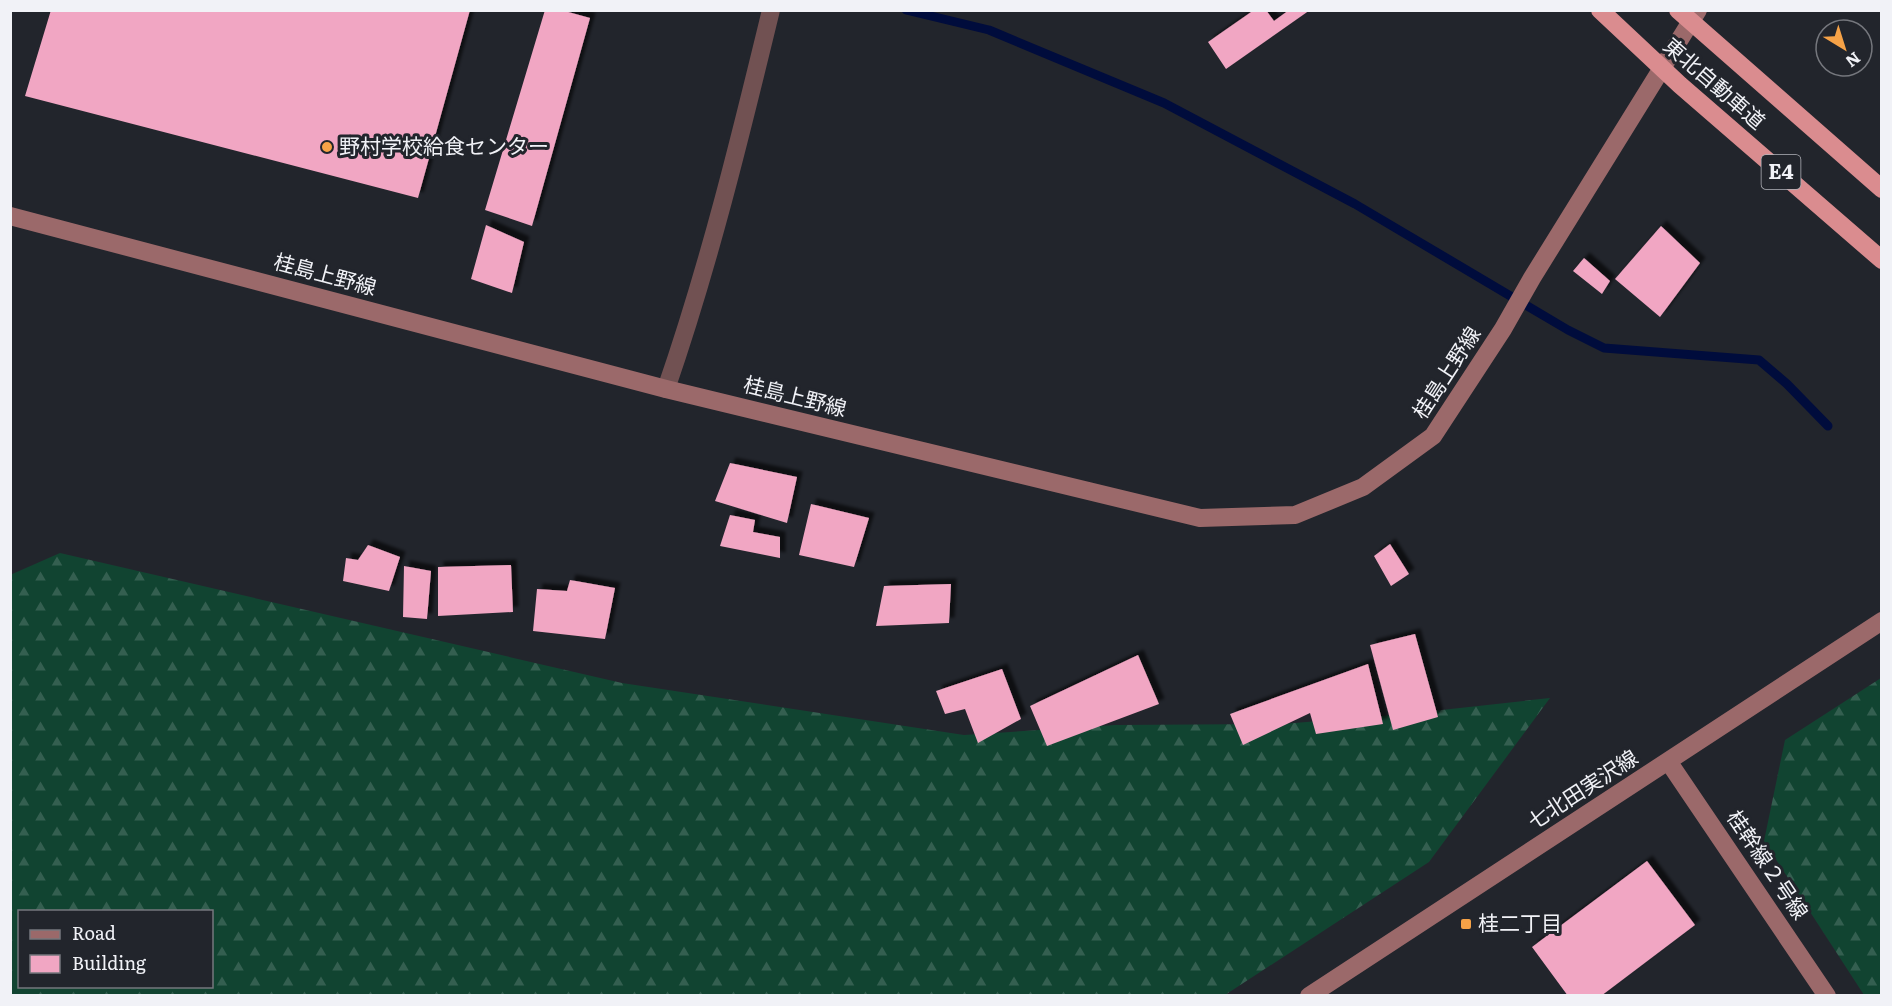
<svg xmlns="http://www.w3.org/2000/svg" width="1892" height="1006" font-family="Literata,'Noto Sans JP',serif">
<defs>
<pattern id="forest-firs" width="22" height="20" patternUnits="userSpaceOnUse" patternTransform="scale(1.5)"><rect width="22" height="20" fill="#114431"/><path d="M5 1l3.5 6h-7zM16 11l3.5 6h-7z" fill="#345f50"/></pattern>
<filter id="shadow"><feDropShadow dx="5.5" dy="-5.5" stdDeviation="1.5" flood-color="#0009"/></filter>
</defs>
<rect width="100%" height="100%" fill="#22252c"/>
<!-- forest -->
<path fill="url(#forest-firs)" fill-rule="evenodd" d="M60,553l562,130 342,52 151,-10 167,-1 123,-10 145,-16 -121,164 -204,133h-1214l-1,-420zM20,912h192v74h-192z
M1881,678v317h-17l-100,-154 21,-101z"/>
<g fill="none" stroke-linecap="round" stroke-linejoin="round">
<!-- stream -->
<path stroke="#000c3c" stroke-width="9" d="M906,10l83,20 175,73 191,101 213,126 36,18 155,12 28,24 41,42"/>
</g>
<!-- building -->
<path fill="#f1a6c3" filter="url(#shadow)" d="M51,10h419l-52,188 -393,-102z
M545,10h16l29,8 -58,208 -47,-16z
M1254,10h12l8,11 15,-11h21l-84,59 -18,-27z
M486,225l38,17 -12,51 -41,-14z
M1661,226l39,37 -40,54 -45,-38z
M1584,258l26,23 -8,13 -29,-23z
M730,463l67,14 -10,46 -72,-22z
M811,504l58,14 -15,49 -55,-12z
M730,515l25,5 -2,12 27,5v21l-60,-12z
M1390,544l19,30 -18,12 -17,-30z
M368,545l32,12 -11,34 -46,-10 3,-23 12,2z
M511,565l2,47 -75,4v-49z
M404,566l27,5 -4,48 -24,-2z
M570,580l45,8 -10,51 -72,-8 4,-42 30,2z
M951,584l-2,39 -73,3 8,-40z
M1415,634l23,83 -45,13 -23,-85z
M1138,655l21,49 -112,42 -17,-40z
M1368,664l15,60 -67,10 -6,-21 -67,32 -13,-31z
M1002,669l19,50 -43,24 -13,-34 -20,5 -9,-23z
M1647,861l48,64 -94,71h-33l-36,-49z"/>
<g fill="none" stroke-linecap="round" stroke-linejoin="round">
<!-- street -->
<path stroke="#715152" stroke-width="18" d="M666,389c43,-124 74,-251 105,-379"/>
<!-- secondary -->
<path stroke="#9b696a" stroke-width="18" d="M10,216l656,173 534,129 95,-3 68,-28 70,-51 70,-107 29,-51 166,-268
M1668,761l159,235
M1309,996l573,-375"/>
<!-- highway -->
<path stroke="#da8c8f" stroke-width="18" d="M1600,10l80,75 202,175
M1678,10l204,179"/>
</g>
<!-- markers -->
<g fill="#f6a247" stroke="#22252c" stroke-width="2">
<circle cx="327" cy="147" r="6"/>
<rect x="1460" y="918" width="12" height="12" rx="3"/>
</g>
<g text-anchor="middle" stroke-width="6" stroke-linejoin="round" paint-order="stroke">
<!-- shield labels -->
<rect fill="#22252c" stroke="#b3b4ba" stroke-width="1.5" x="1761.5" y="155" width="39" height="34" rx="4.5"/>
<g font-size="20" font-weight="bold" fill="#f1f2f7">
<text x="1781" y="179">E4</text>
</g>
<!-- street labels -->
<g font-size="21" fill="#f1f2f7" stroke="#22252c">
<text transform="translate(1714 84) rotate(41)" y="7">東北自動車道</text>
<text transform="translate(325 275) rotate(15)" y="7">桂島上野線</text>
<text transform="translate(1447 373) rotate(-57)" y="7">桂島上野線</text>
<text transform="translate(795 397) rotate(14)" y="7">桂島上野線</text>
<text transform="translate(1583 790) rotate(-33)" y="7">七北田実沢線</text>
<text transform="translate(1767 865) rotate(56)" y="7">桂幹線２号線</text>
</g>
<!-- poi labels -->
<g font-size="21" fill="#f1f2f7" stroke="#22252c" text-anchor="start">
<text x="339" y="154">野村学校給食センター</text>
<text x="1478" y="931">桂二丁目</text>
</g>
</g>
<!-- border -->
<rect width="1892" height="1006" fill="none" stroke="#f1f2f7" stroke-width="24"/>
<!-- legend -->
<rect x="18" y="910" width="195" height="78" fill="#22252c" stroke="#75777d" stroke-width="1.5"/>
<rect x="30" y="930" width="30" height="9" fill="#9b696a" stroke="#75777d" stroke-width="1.5"/>
<text x="72" y="940" font-size="18" fill="#f1f2f7">Road</text>
<rect x="30" y="955" width="30" height="18" fill="#f1a6c3" stroke="#75777d" stroke-width="1.5"/>
<text x="72" y="970" font-size="18" fill="#f1f2f7">Building</text>
<!-- north arrow -->
<g transform="translate(1844 48) rotate(142)"><circle r="28" fill="#22252c" stroke="#75777d" stroke-width="1.5"/>
<path d="M0-4.5L10 22L0 15L-10 22Z" fill="#f6a247"/>
<text y="-9" font-size="16" font-weight="bold" text-anchor="middle" fill="#f1f2f7">N</text>
</g>
</svg>
